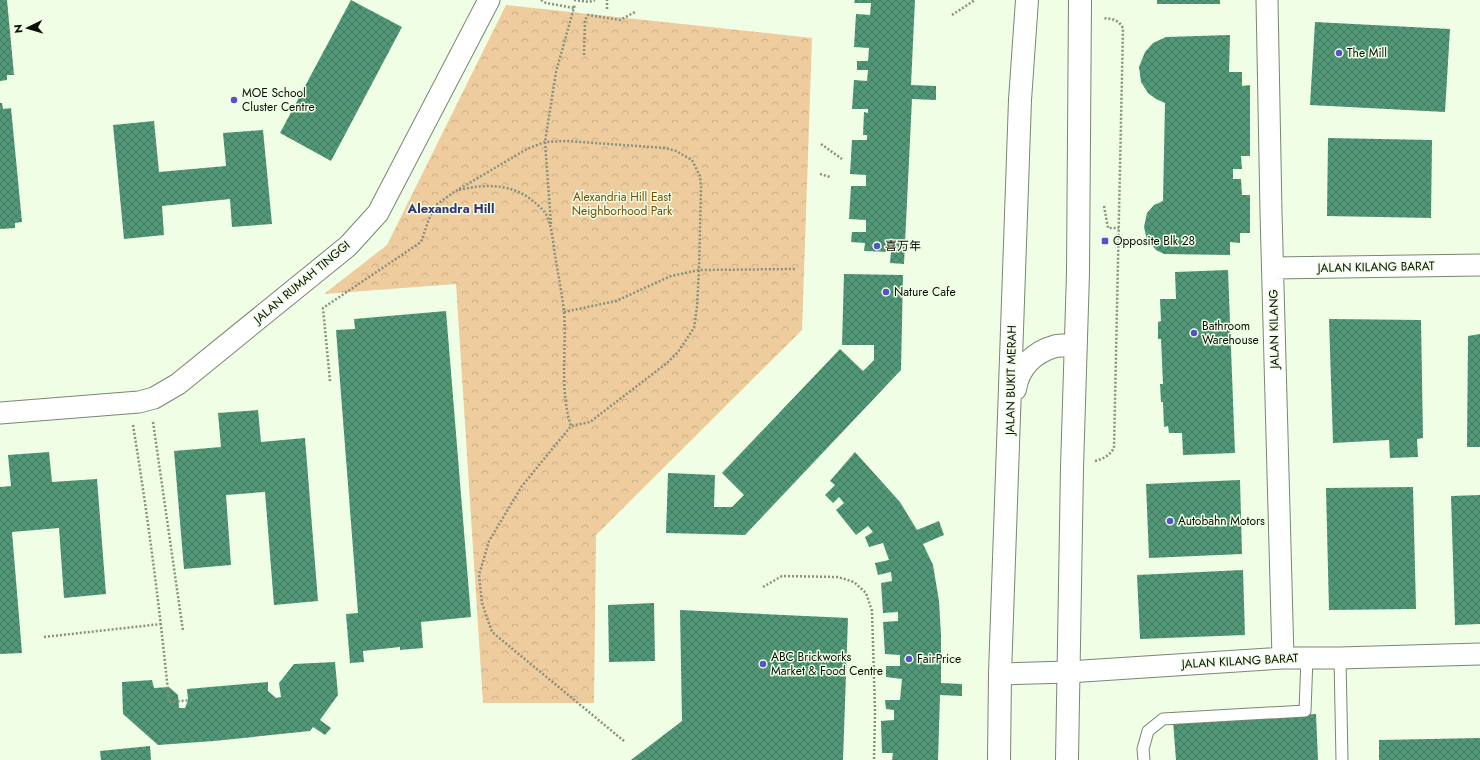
<svg xmlns="http://www.w3.org/2000/svg" width="1480" height="760" font-family="Jost,'Noto Sans SC',sans-serif">
<defs>
<pattern id="park-crowns" width="20" height="18" patternUnits="userSpaceOnUse"><rect width="20" height="18" fill="#eecc9d"/><path d="M2 6a3 3 0 1 1 6 0M12 15a3 3 0 1 1 6 0" fill="none" stroke="#cbae86"/></pattern>
<pattern id="building-cross-hatch" width="8" height="8" patternUnits="userSpaceOnUse"><rect width="8" height="8" fill="#529878"/><path d="M0 0l8 8M0 8l8-8" fill="none" stroke="#427a60"/></pattern>
</defs>
<rect width="100%" height="100%" fill="#effee5"/>
<!-- park -->
<path fill="url(#park-crowns)" d="M506,5l306,33 -10,292 -206,205 -2,168h-111l-27,-419 -132,10 63,-49z"/>
<!-- building -->
<path fill="url(#building-cross-hatch)" d="M0,0h7l7,75h-7v5l-7,1z
M351,0l51,27 -71,134 -51,-28z
M855,0h60l-4,85 25,1v14l-24,-1 -8,165 -14,-1 1,-11 -27,-1 1,-8 -14,-1 1,-10h14v-12l-17,-1 2,-33h15v-11l-16,-1 2,-34h15v-5h-4l1,-23 4,1v-4h-16l2,-29 13,1 1,-11h-11v-9h11l1,-13 -15,-1 2,-33 14,1 1,-12h-17z
M1157,0h63v4h-63z
M1315,22l135,7 -5,83 -135,-7z
M1230,35l-1,37h13v14l8,-1v71h-9l1,13h-9v10h8l1,16h8v38h-10v10l-10,-1v13l-66,-1 -8,-4 -9,-10 -3,-13 3,-14 7,-8 9,-4 2,-98 -9,-4 -8,-6 -7,-11 -2,-15 6,-15 8,-9 13,-6z
M0,103h2l1,6 8,-1 11,114 -7,1v5l-15,1z
M154,121l5,51 67,-6 -3,-33 40,-3 9,94 -40,3 -2,-28 -68,7 2,29 -40,4 -11,-114z
M1328,138l104,2 -1,78 -104,-2z
M1228,270l7,183 -52,2 -1,-22h-13l-1,-7 -4,1 -1,-25h-2l-1,-18h3l-2,-45h-3v-17l3,-1 -1,-22h16l-1,-27z
M844,274l59,1 -2,95 -156,165 -79,-2 2,-60 47,2 -1,32h18l12,-12 -22,-22 118,-124 23,22 11,-11v-15h-32z
M446,311l25,306 -50,5 2,26 -23,2v-3l-37,4 1,11 -14,1 -4,-49 12,-1 -22,-283 19,-1 -1,-10z
M1329,319l92,1 2,118 -6,1 1,18 -28,1 -1,-18 -56,3z
M1480,334v113h-13l1,-111z
M258,410l3,32 44,-4 13,163 -44,4 -9,-113 -39,3 5,70 -47,4 -10,-118 47,-4 -3,-34z
M49,452l3,30 45,-3 9,115 -42,4 -5,-70 -47,4 10,121 -22,1v-167l11,-1 -3,-31z
M855,452l45,50 17,28 22,-9 5,14 -21,9 10,21 6,36 2,34v48l21,1v12l-22,-1 -2,65h-46l1,-7h-11l-1,-32 13,-1v-10l-8,-1 -1,-9h15l2,-21 -16,-2v-11h14v-11l-15,-1 -2,-32 15,-1v-9l-15,1 -2,-30 11,-2 -1,-9 -13,3 -3,-12 14,-3 -6,-17 -14,4 -4,-10 8,-5 -5,-6 -12,9 -20,-25 8,-7 -5,-6 -6,6 -8,-8 10,-10 -5,-4z
M1240,480l2,74 -93,4 -3,-74z
M1413,487l3,122 -87,1 -3,-122z
M1480,495v129l-25,1 -4,-129z
M1243,570l2,65 -105,4 -3,-64z
M654,603l1,58 -46,1 -1,-57z
M680,610l168,8 -5,142h-212l51,-39z
M335,662l3,33 -18,25 11,8 -6,7 -12,-8 -3,4 -96,10 -56,4 -35,-31 -1,-32 30,-2 2,8 15,-1 9,8 1,13h6l3,-8 -1,-11 81,-7v9l8,7 5,-1 -2,-14 15,-19z
M1316,714l2,46h-142l-3,-39z
M1480,738v22h-101v-20z
M150,746l1,14h-50l-1,-9z"/>
<g fill="none" stroke-linecap="round" stroke-linejoin="round">
<defs>
<path id="service" d="M1340,658l2,102
M1144,760l-1,-11 5,-18 15,-12 142,-8 2,-53"/>
<path id="minor" d="M1267,0l4,212 12,446
M1273,268l207,-3
M0,413l139,-11 15,-4 24,-14 170,-138 30,-33 111,-213
M1000,674l68,-2 215,-14h57l140,-4"/>
<path id="primary" d="M1015,389c4,-22 19,-37 41,-43 6,-1 13,0 19,0
M999,760l1,-86 20,-574 7,-100
M1067,760l5,-292 6,-195 2,-273"/>
</defs>
<!-- service casing -->
<use href="#service" stroke="#798771" stroke-width="13"/>
<!-- minor casing -->
<use href="#minor" stroke="#798771" stroke-width="23"/>
<!-- primary casing -->
<use href="#primary" stroke="#798771" stroke-width="24"/>
<!-- path -->
<path stroke="#86917f" stroke-width="2.5" stroke-dasharray="2 2" stroke-linecap="butt" d="M541,0l5,3 28,5
M574,0l15,2 6,-2
M607,9v-9
M952,15l23,-15
M584,55l1,-35 3,-5 32,5 15,-8
M821,144l21,15
M820,174l10,3
M459,190c26,-6 52,-7 74,11 5,4 11,9 14,15 5,12 6,26 8,39 3,19 7,38 9,57 3,38 -5,77 7,114
M1104,206l4,22h11
M551,224l-6,-82 11,-70 19,-68
M564,312l52,-11 55,-25 28,-6 96,-1
M330,381l-7,-73 98,-66 8,-23 7,-14 18,-13 73,-43 18,-7 22,-1 98,7 11,3 16,9 8,16 1,12 -2,82 -2,37 -3,21 -16,24 -11,11 -77,59 -19,4 -49,60 -33,55 -10,34 3,28 10,29 132,109
M153,422l30,209
M133,425c15,92 27,184 36,277l23,-2
M1095,461c8,-2 14,-5 19,-13l9,-420c-5,-9 -11,-9 -20,-10
M763,587l19,-11 56,1 16,5 12,11 6,18 3,100 -1,49
M44,637l117,-13"/>
<!-- service -->
<use href="#service" stroke="#fff" stroke-width="11"/>
<!-- minor -->
<use href="#minor" stroke="#fff" stroke-width="21"/>
<!-- primary -->
<use href="#primary" stroke="#fff" stroke-width="22"/>
</g>
<!-- markers -->
<g fill="#5552ca" stroke="#effee5" stroke-width="1.5">
<circle cx="1339" cy="53" r="4"/>
<circle cx="234" cy="100" r="4"/>
<rect x="1101" y="237" width="8" height="8" rx="2"/>
<circle cx="877" cy="246" r="4"/>
<circle cx="886" cy="292" r="4"/>
<circle cx="1194" cy="333" r="4"/>
<circle cx="1170" cy="521" r="4"/>
<circle cx="909" cy="659" r="4"/>
<circle cx="763" cy="664" r="4"/>
</g>
<g text-anchor="middle" stroke-width="3" stroke-linejoin="round" paint-order="stroke">
<!-- poi labels -->
<g font-size="12" fill="#090e06" stroke="#effee5" text-anchor="start">
<text x="1347" y="57">The Mill</text>
<text x="242" y="97">MOE School<tspan x="242" dy="14">Cluster Centre</tspan></text>
<text x="1113" y="245">Opposite Blk 28</text>
<text x="885" y="250">喜万年</text>
<text x="894" y="296">Nature Cafe</text>
<text x="1202" y="330">Bathroom<tspan x="1202" dy="14">Warehouse</tspan></text>
<text x="1178" y="525">Autobahn Motors</text>
<text x="771" y="661">ABC Brickworks<tspan x="771" dy="14">Market &amp; Food Centre</tspan></text>
<text x="917" y="663">FairPrice</text>
</g>
<!-- park labels -->
<g font-size="12" fill="#744d02" stroke="#effee5">
<text x="622" y="201">Alexandria Hill East<tspan x="622" dy="14">Neighborhood Park</tspan></text>
</g>
<!-- street labels -->
<g font-size="12" fill="#090e06" stroke="#effee5">
<text transform="translate(1376 267) rotate(-1)" y="4">JALAN KILANG BARAT</text>
<text transform="translate(302 282) rotate(-40)" y="4">JALAN RUMAH TINGGI</text>
<text transform="translate(1274 329) rotate(-91)" y="4">JALAN KILANG</text>
<text transform="translate(1011 380) rotate(-89)" y="4">JALAN BUKIT MERAH</text>
<text transform="translate(1240 661) rotate(-3)" y="4">JALAN KILANG BARAT</text>
</g>
<!-- neighbourhood labels -->
<g font-size="13" font-weight="bold" fill="#353772" stroke="#effee5">
<text x="451" y="213">Alexandra Hill</text>
</g>
</g>
<!-- north arrow -->
<g transform="translate(28 28) rotate(265)" stroke="#effee5" stroke-width="3" paint-order="stroke">
<path d="M0-3L7 15L0 10L-7 15Z" fill="#090e06"/>
<text y="-6" font-size="11" font-weight="bold" text-anchor="middle" fill="#090e06">N</text>
</g>
</svg>
